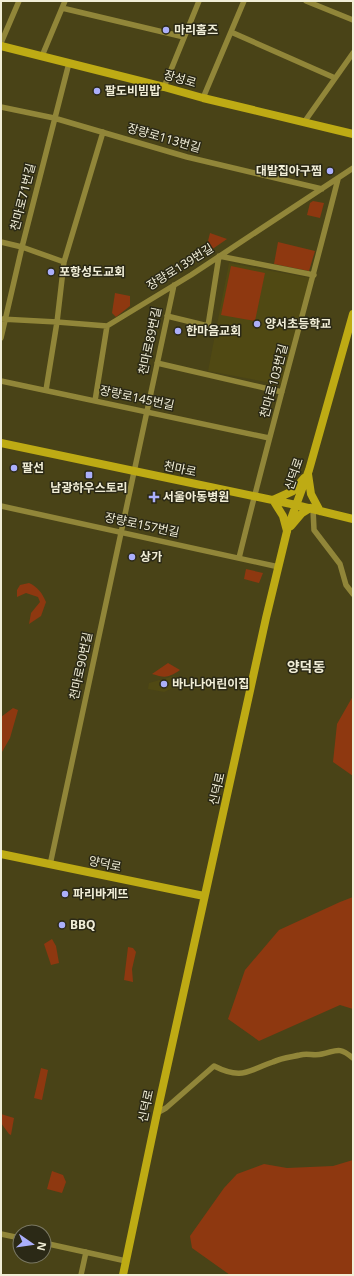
<svg xmlns="http://www.w3.org/2000/svg" width="354" height="1276" font-family="'Noto Sans','Noto Sans KR',sans-serif">
<rect width="100%" height="100%" fill="#494317"/>
<!-- built -->
<path fill="#504913" d="M229,263l81,15 -28,107 -74,-14z
M174,676l5,9 -15,7 -16,-3 1,-6z"/>
<!-- green -->
<path fill="#8e3810" d="M313,201l11,2 -4,15 -13,-3 3,-12z
M210,233l17,6 -16,11 -5,-1z
M278,242l37,9 -6,20 -35,-7z
M231,266l34,7 -10,48 -34,-6z
M115,293l15,3v10l-14,11 -4,-4z
M246,569l17,4 -4,10 -15,-4z
M29,583c9,4 13,10 17,19l-5,14 -12,8 2,-11 9,-11 -2,-5 -12,-4 -9,4v-7l3,-5z
M168,663l12,7c-12,8 -15,8 -28,4z
M353,696v80l-20,-14 4,-38z
M13,708l5,2 -8,28 -8,14 -1,-35z
M353,897v112l-13,-4 -81,36 -31,-22 17,-49 34,-40 61,-28z
M52,939l4,7 3,17 -8,2 -7,-21z
M128,947l5,1 3,4 -4,17 1,13 -9,-2z
M41,1068l7,2 -6,30 -8,-2z
M1,1114l13,4 -3,17 -2,-1 -8,-11z
M353,1160v115h-123l-38,-27 -2,-12 34,-48 13,-14 27,-10 23,4 46,-2z
M52,1171l11,4 3,7 -4,11 -15,-4z"/>
<g fill="none" stroke-linecap="round" stroke-linejoin="round">
<!-- street -->
<path stroke="#918639" stroke-width="5.5" d="M306,1l47,19
M62,8l122,29
M231,32l104,46
M1,43l18,-42
M42,56l23,-55
M164,87l35,-86
M203,98l41,-97
M1,107l53,11 133,39 135,32
M305,121l48,-68
M1,242l21,5 42,15
M167,316l41,10 11,-70 95,19
M1,319l56,3 50,4 84,-51 162,-107
M1,338l21,-91 47,-184
M157,363l125,29
M1,381l268,57
M46,390l11,-68 7,-60 39,-130
M95,401l12,-75
M1,506l278,61
M313,509l1,21 26,34 6,21 7,9
M239,558c31,-127 67,-253 99,-379
M50,865l124,-580
M157,1113l9,-5 48,-42c28,14 33,5 59,-4 8,-4 18,-5 27,-7 7,-2 15,1 22,-1 15,-3 16,-8 31,4
M1,1234l19,4
M44,1243l82,18
M81,1275l5,-23"/>
<!-- secondary -->
<path stroke="#beab14" stroke-width="8" d="M1,46l163,41 39,11 150,36
M1,443l295,62 57,14
M308,474l3,20 9,17
M291,526l11,-13 8,-5
M287,531l-4,-15 -10,-16 20,-9 11,-13
M1,854l203,42
M123,1275l34,-162 109,-495 22,-91 21,-57 44,-156"/>
</g>
<!-- markers -->
<g fill="#abaffb" stroke="#2b2916" stroke-width="1.5">
<circle cx="166" cy="30" r="4"/>
<circle cx="97" cy="91" r="4"/>
<circle cx="330" cy="171" r="4"/>
<circle cx="51" cy="272" r="4"/>
<circle cx="257" cy="324" r="4"/>
<circle cx="178" cy="331" r="4"/>
<circle cx="14" cy="468" r="4"/>
<rect x="85" y="471" width="8" height="8" rx="2"/>
<path d="M152 491h4v4h4v4h-4v4h-4v-4h-4v-4h4z"/>
<circle cx="132" cy="557" r="4"/>
<circle cx="164" cy="684" r="4"/>
<circle cx="65" cy="894" r="4"/>
<circle cx="62" cy="925" r="4"/>
</g>
<g text-anchor="middle" stroke-width="3" stroke-linejoin="round" paint-order="stroke">
<!-- poi labels -->
<g font-size="12" font-weight="bold" fill="#f1eed7" stroke="#2b2916" text-anchor="start">
<text x="174" y="34">마리홈즈</text>
<text x="105" y="95">팔도비빔밥</text>
<text x="322" y="175" text-anchor="end">대밭집아구찜</text>
<text x="59" y="276">포항성도교회</text>
<text x="265" y="328">양서초등학교</text>
<text x="186" y="335">한마음교회</text>
<text x="22" y="472">팔선</text>
<text x="89" y="492" text-anchor="middle">남광하우스토리</text>
<text x="163" y="501">서울아동병원</text>
<text x="140" y="561">상가</text>
<text x="172" y="688">바나나어린이집</text>
<text x="73" y="898">파리바게뜨</text>
<text x="70" y="929">BBQ</text>
</g>
<!-- street labels -->
<g font-size="12" fill="#f1eed7" stroke="#2b2916">
<text transform="translate(180 79) rotate(16)" y="4">장성로</text>
<text transform="translate(164 138) rotate(16)" y="4">장량로113번길</text>
<text transform="translate(23 197) rotate(-76)" y="4">천마로71번길</text>
<text transform="translate(180 267) rotate(-32)" y="4">장량로139번길</text>
<text transform="translate(150 341) rotate(-78)" y="4">천마로89번길</text>
<text transform="translate(274 381) rotate(-75)" y="4">천마로103번길</text>
<text transform="translate(137 398) rotate(12)" y="4">장량로145번길</text>
<text transform="translate(180 469) rotate(12)" y="4">천마로</text>
<text transform="translate(294 474) rotate(-71)" y="4">신덕로</text>
<text transform="translate(142 525) rotate(12)" y="4">장량로157번길</text>
<text transform="translate(81 666) rotate(-78)" y="4">천마로90번길</text>
<text transform="translate(217 789) rotate(-77)" y="4">신덕로</text>
<text transform="translate(105 864) rotate(12)" y="4">양덕로</text>
<text transform="translate(146 1106) rotate(-78)" y="4">신덕로</text>
</g>
<!-- quarter labels -->
<g font-size="14" font-weight="bold" fill="#f1eed7" stroke="#2b2916">
<text x="306" y="672">양덕동</text>
</g>
</g>
<!-- border -->
<rect width="354" height="1276" fill="none" stroke="#f1eed7" stroke-width="4"/>
<!-- north arrow -->
<g transform="translate(32 1244) rotate(103)"><circle r="19" fill="#2b2916" stroke="#7a7863"/>
<path d="M0-3L7 15L0 10L-7 15Z" fill="#abaffb"/>
<text y="-6" font-size="11" font-weight="bold" text-anchor="middle" fill="#f1eed7">N</text>
</g>
</svg>
